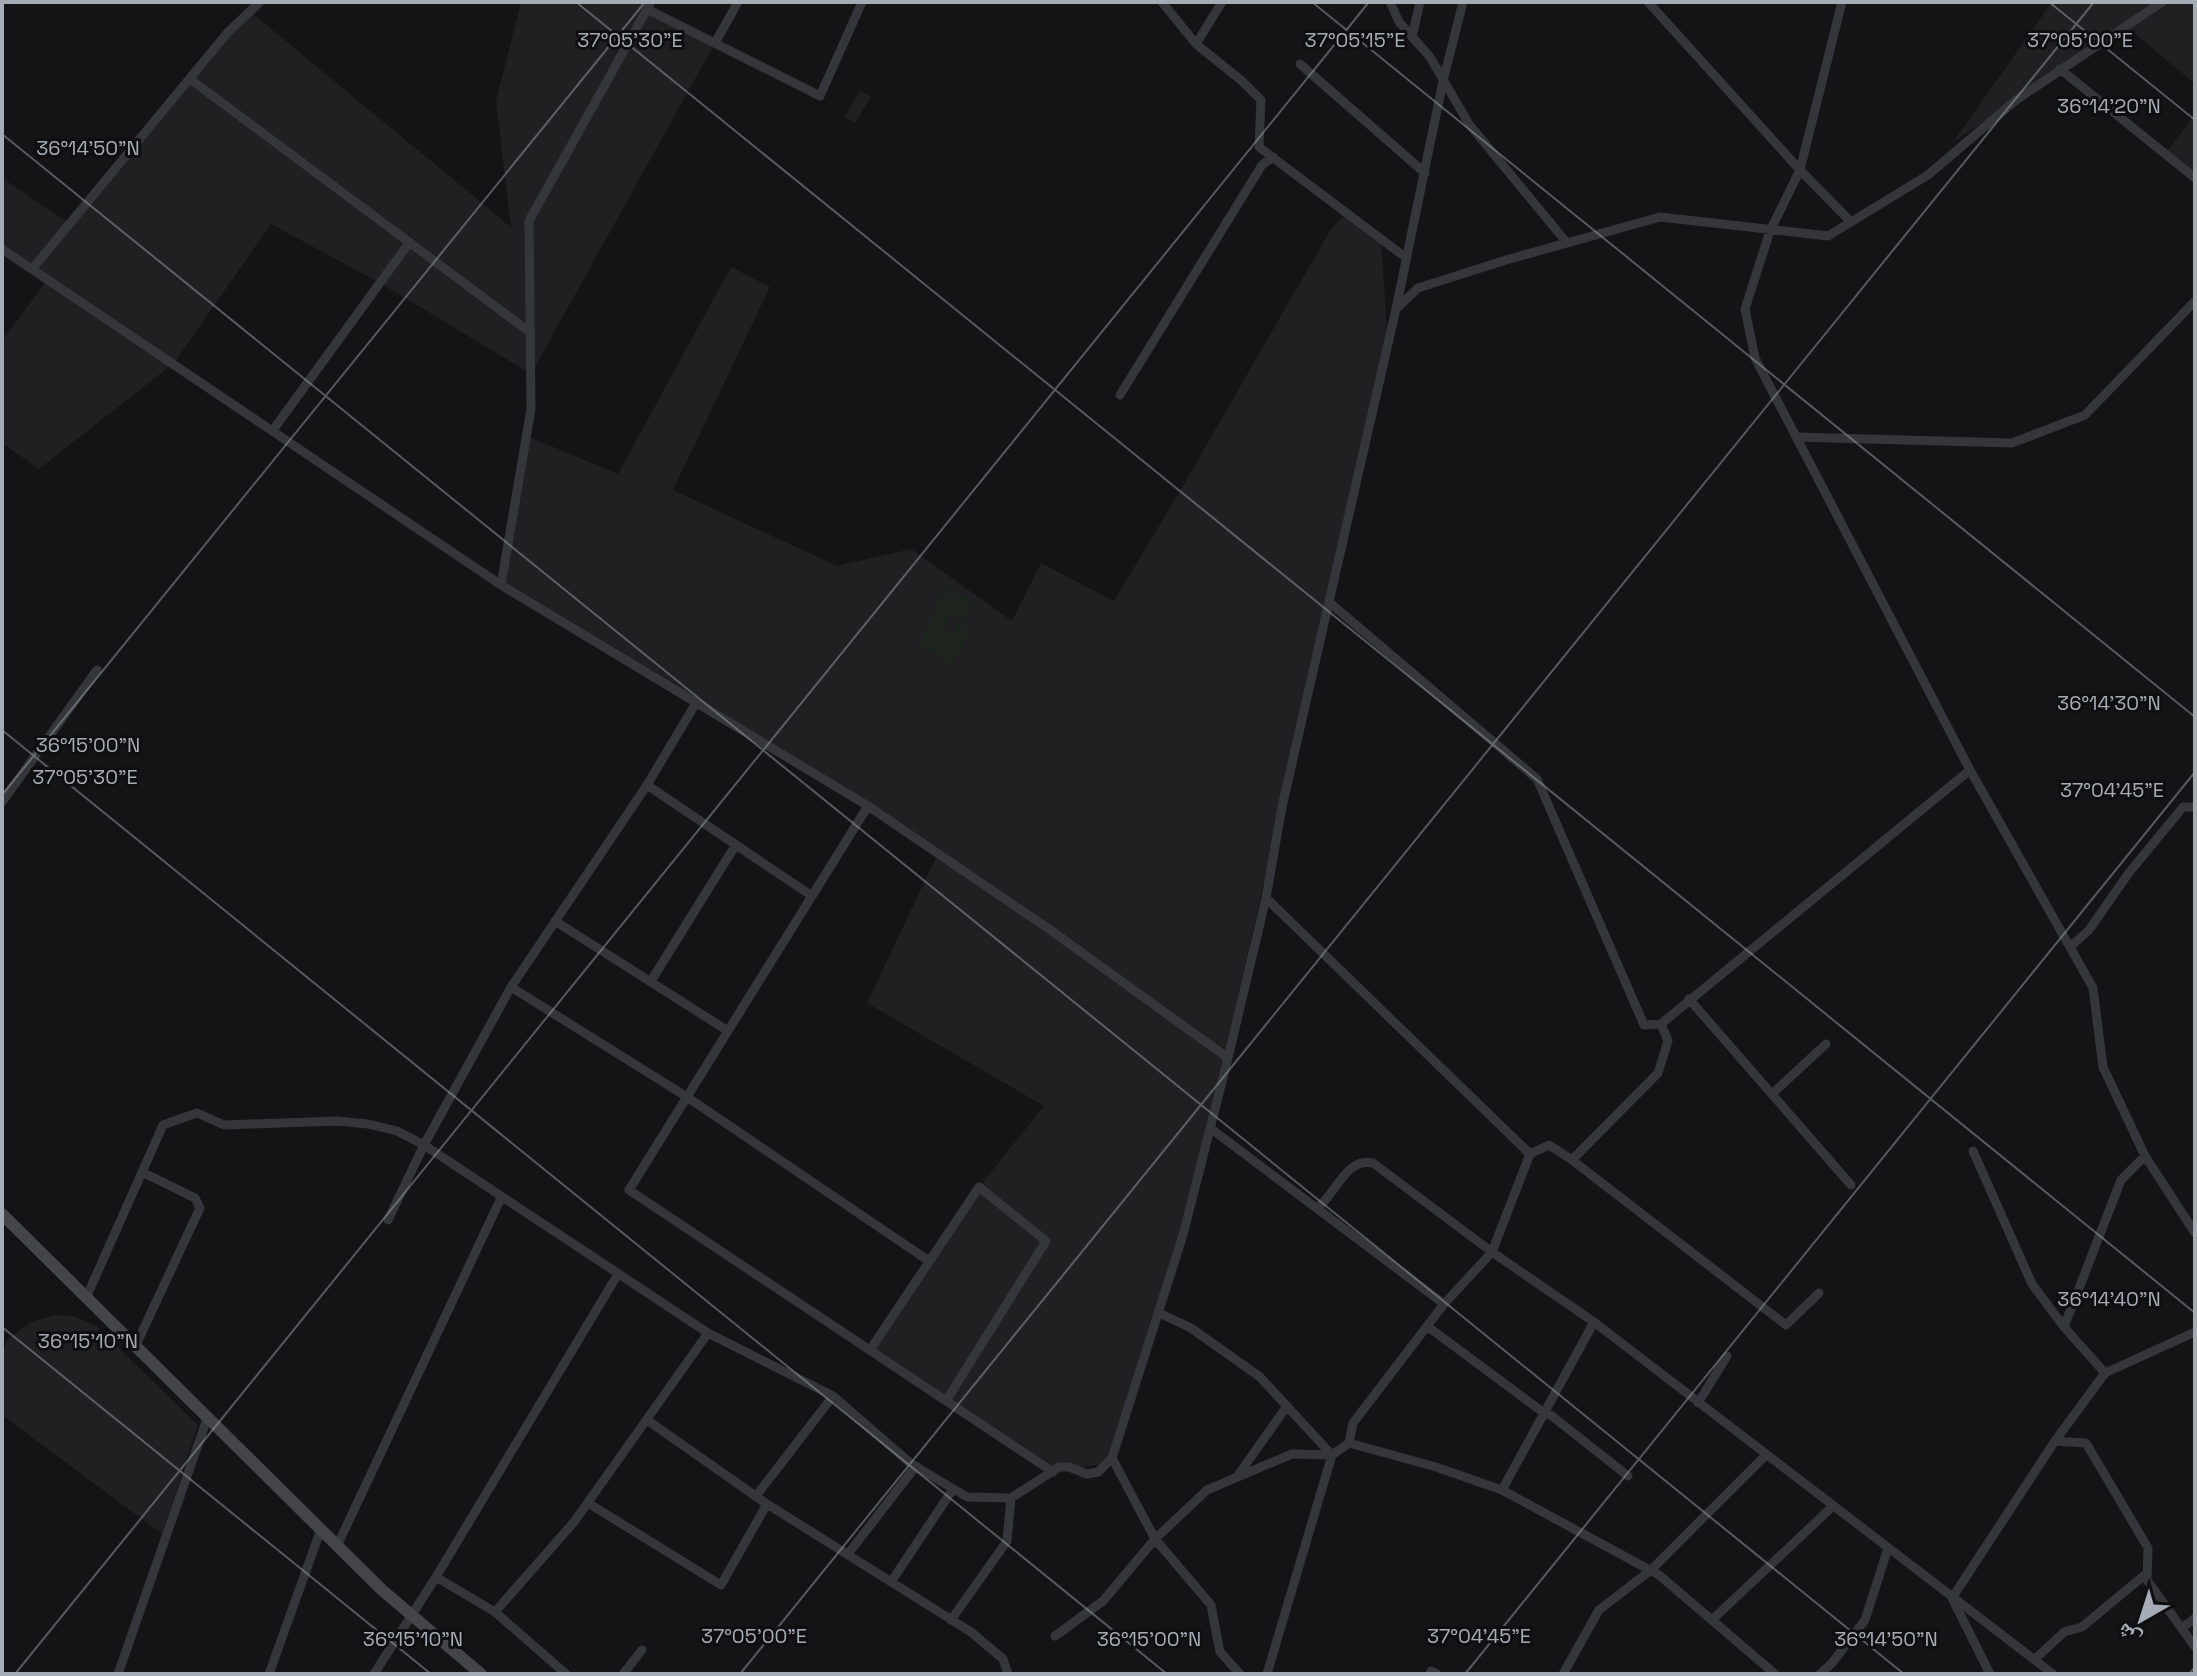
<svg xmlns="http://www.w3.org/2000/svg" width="2197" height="1676" font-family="'Space Grotesk','Noto Naskh Arabic',sans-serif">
<rect width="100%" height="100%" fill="#141416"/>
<!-- built -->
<path fill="#202023" d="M521,2h130l-4,6 68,35 -184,331 -151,-91 -109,-59 -97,139 -135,106 -37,-26v-102l46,-62 -46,-30v-71l68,46 177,-215 264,218 -15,-126z
M2052,2h143v82l-69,-58 -173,116z
M860,90l11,7 -16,26 -10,-6z
M2195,114v64l-30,-24z
M1345,215l36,25 7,104 -205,891 -77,228 -53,9 -183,-122 109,-163 65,-81 -177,-103 71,-150 -437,-268 26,-149 91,38 113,-207 39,20 -97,203 164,76 74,-17 101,72 29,-58 73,38 63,-105 154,-267z
M54,1315l19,1 23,10 102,99 -36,109 -160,-119v-61l6,-15 23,-17z"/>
<!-- green -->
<path fill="#1c241d" d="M946,586l28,18 -10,16 -14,-8 -7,18 8,6 9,-13 11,8 -19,34 -33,-21z"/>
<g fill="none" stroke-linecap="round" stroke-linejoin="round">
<!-- street -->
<path stroke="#35363b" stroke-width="9" d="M1162,2l34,42 46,37 19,19 -2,47 146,110
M1390,2l9,20 31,35 39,67 98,119
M1648,2l152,168 -30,61 -25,78 10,49 215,412 123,218 10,79 42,89 50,77
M1842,2l-42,168 51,52
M647,9l173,87 42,-94
M1412,37l8,-35
M715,43l23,-41
M1196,44l26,-42
M1300,64l125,109
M2060,69l135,109
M190,79l341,254
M2,249l499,336 367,221 181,123 179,129
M33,268l195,-236 32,-30
M1396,309l47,-228 20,-79
M1120,395l142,-230 11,-8
M273,430l136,-187
M1796,437l216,6 73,-28 110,-114
M501,585l30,-176 -2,-188 122,-219
M1329,602l208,177 107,246 17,-1 309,-254
M647,785l165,111
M2,802l95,-132
M868,806l-239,384 424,282
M1266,898l264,256 -38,98 102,70 -92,168 157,85 116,99
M555,921l173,110
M2070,947l19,-17 39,-56 55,-67h12
M651,981l84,-135
M511,987l176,110 242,164
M1689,999l162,186
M1772,1094l54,-50
M1210,1128l234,176
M1973,1151l59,133 32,43
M1530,1154l19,-9 23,15 214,165 33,-32
M1572,1160l86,-87 10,-32 -7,-17
M1317,1208c19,-14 29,-51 56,-45l119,89 -48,52 -91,119 -4,20
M388,1220l36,-75 87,-158 136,-202 49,-82
M86,1298l77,-173 34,-12 27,12 113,-4 31,3 29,7 27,14 284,188 125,63 77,67 57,34 44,1 48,-31h10l18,7 11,-2 14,-14
M1159,1313l32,15 69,49 72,78 -65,219
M1594,1322l459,352
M1427,1326l117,87 8,3 76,60
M135,1347l65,-139 -5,-10 -53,-26
M870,1350l109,-163 67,54 -100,160
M2105,1373l-41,-46 57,-147 24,-24
M1698,1403l29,-47
M647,1420l120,84 204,128 32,27 5,15
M2055,1441l31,2 62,105 -1,32 48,67
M1239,1474l48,-68
M756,1496l77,-100
M588,1503l133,82 46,-81
M337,1546l164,-348
M848,1554l68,-88
M436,1577l59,35 71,62
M891,1582l62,-93
M495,1612l79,-90 134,-189
M951,1620l56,-79 4,-43
M1712,1620l121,-114
M2182,1628l13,-10
M1055,1636l48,-35 52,-62 52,-49 85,-36 40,1 17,-12 87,24 66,23
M2035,1659l29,-27 18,-5 65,-54
M118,1674l89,-255
M269,1674l52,-145
M374,1674l62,-97 182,-303
M623,1674l19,-24
M1240,1674l-20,-22 -9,-47 -56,-66 -43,-81 71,-223 45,-177 38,-160 16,-91 114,-498 22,-21 88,-28 154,-43 168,19 100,-61 88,-75 146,-98
M1430,1674l1,-3 6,3
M1563,1674l36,-64 52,-40 115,-115
M1820,1674l12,-11 33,-43 23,-72
M1990,1674l-38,-76 103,-157 50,-68 90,-41"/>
<!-- secondary -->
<path stroke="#43454b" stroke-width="12" d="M2,1214l380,376 99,84"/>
</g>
<!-- ticks -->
<path fill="none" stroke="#a6acb6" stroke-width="2" stroke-opacity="0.45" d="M576,2l1619,1311M1312,2l883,715M2049,2l146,118M2,134l1902,1540M2,730l1165,944M2,795l643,-793M2,1327l429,347M15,1674l1354,-1672M740,1674l1354,-1672M1465,1674l730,-902M2189,1674l6,-7"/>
<g font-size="20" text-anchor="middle" fill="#a6acb6" stroke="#0f0f11" stroke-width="6" stroke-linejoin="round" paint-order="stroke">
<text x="630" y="47">37°05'30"E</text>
<text x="1355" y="47">37°05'15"E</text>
<text x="2080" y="47">37°05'00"E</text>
<text x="2109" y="113">36°14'20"N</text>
<text x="88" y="155">36°14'50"N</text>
<text x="2109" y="710">36°14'30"N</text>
<text x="88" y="752">36°15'00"N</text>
<text x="85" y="784">37°05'30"E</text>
<text x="2112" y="797">37°04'45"E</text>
<text x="2109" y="1306">36°14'40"N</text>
<text x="88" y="1348">36°15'10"N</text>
<text x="754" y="1643">37°05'00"E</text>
<text x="1479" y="1643">37°04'45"E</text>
<text x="413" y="1646">36°15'10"N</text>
<text x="1149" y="1646">36°15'00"N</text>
<text x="1886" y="1646">36°14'50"N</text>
</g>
<!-- border -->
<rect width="2197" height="1676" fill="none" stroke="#a6acb6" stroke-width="8"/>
<!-- north arrow -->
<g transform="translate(2141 1620) rotate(219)" stroke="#0f0f11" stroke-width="6" paint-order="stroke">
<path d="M0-6L14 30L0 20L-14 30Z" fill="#a6acb6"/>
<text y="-12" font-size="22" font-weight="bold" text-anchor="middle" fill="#a6acb6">ش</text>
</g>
</svg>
